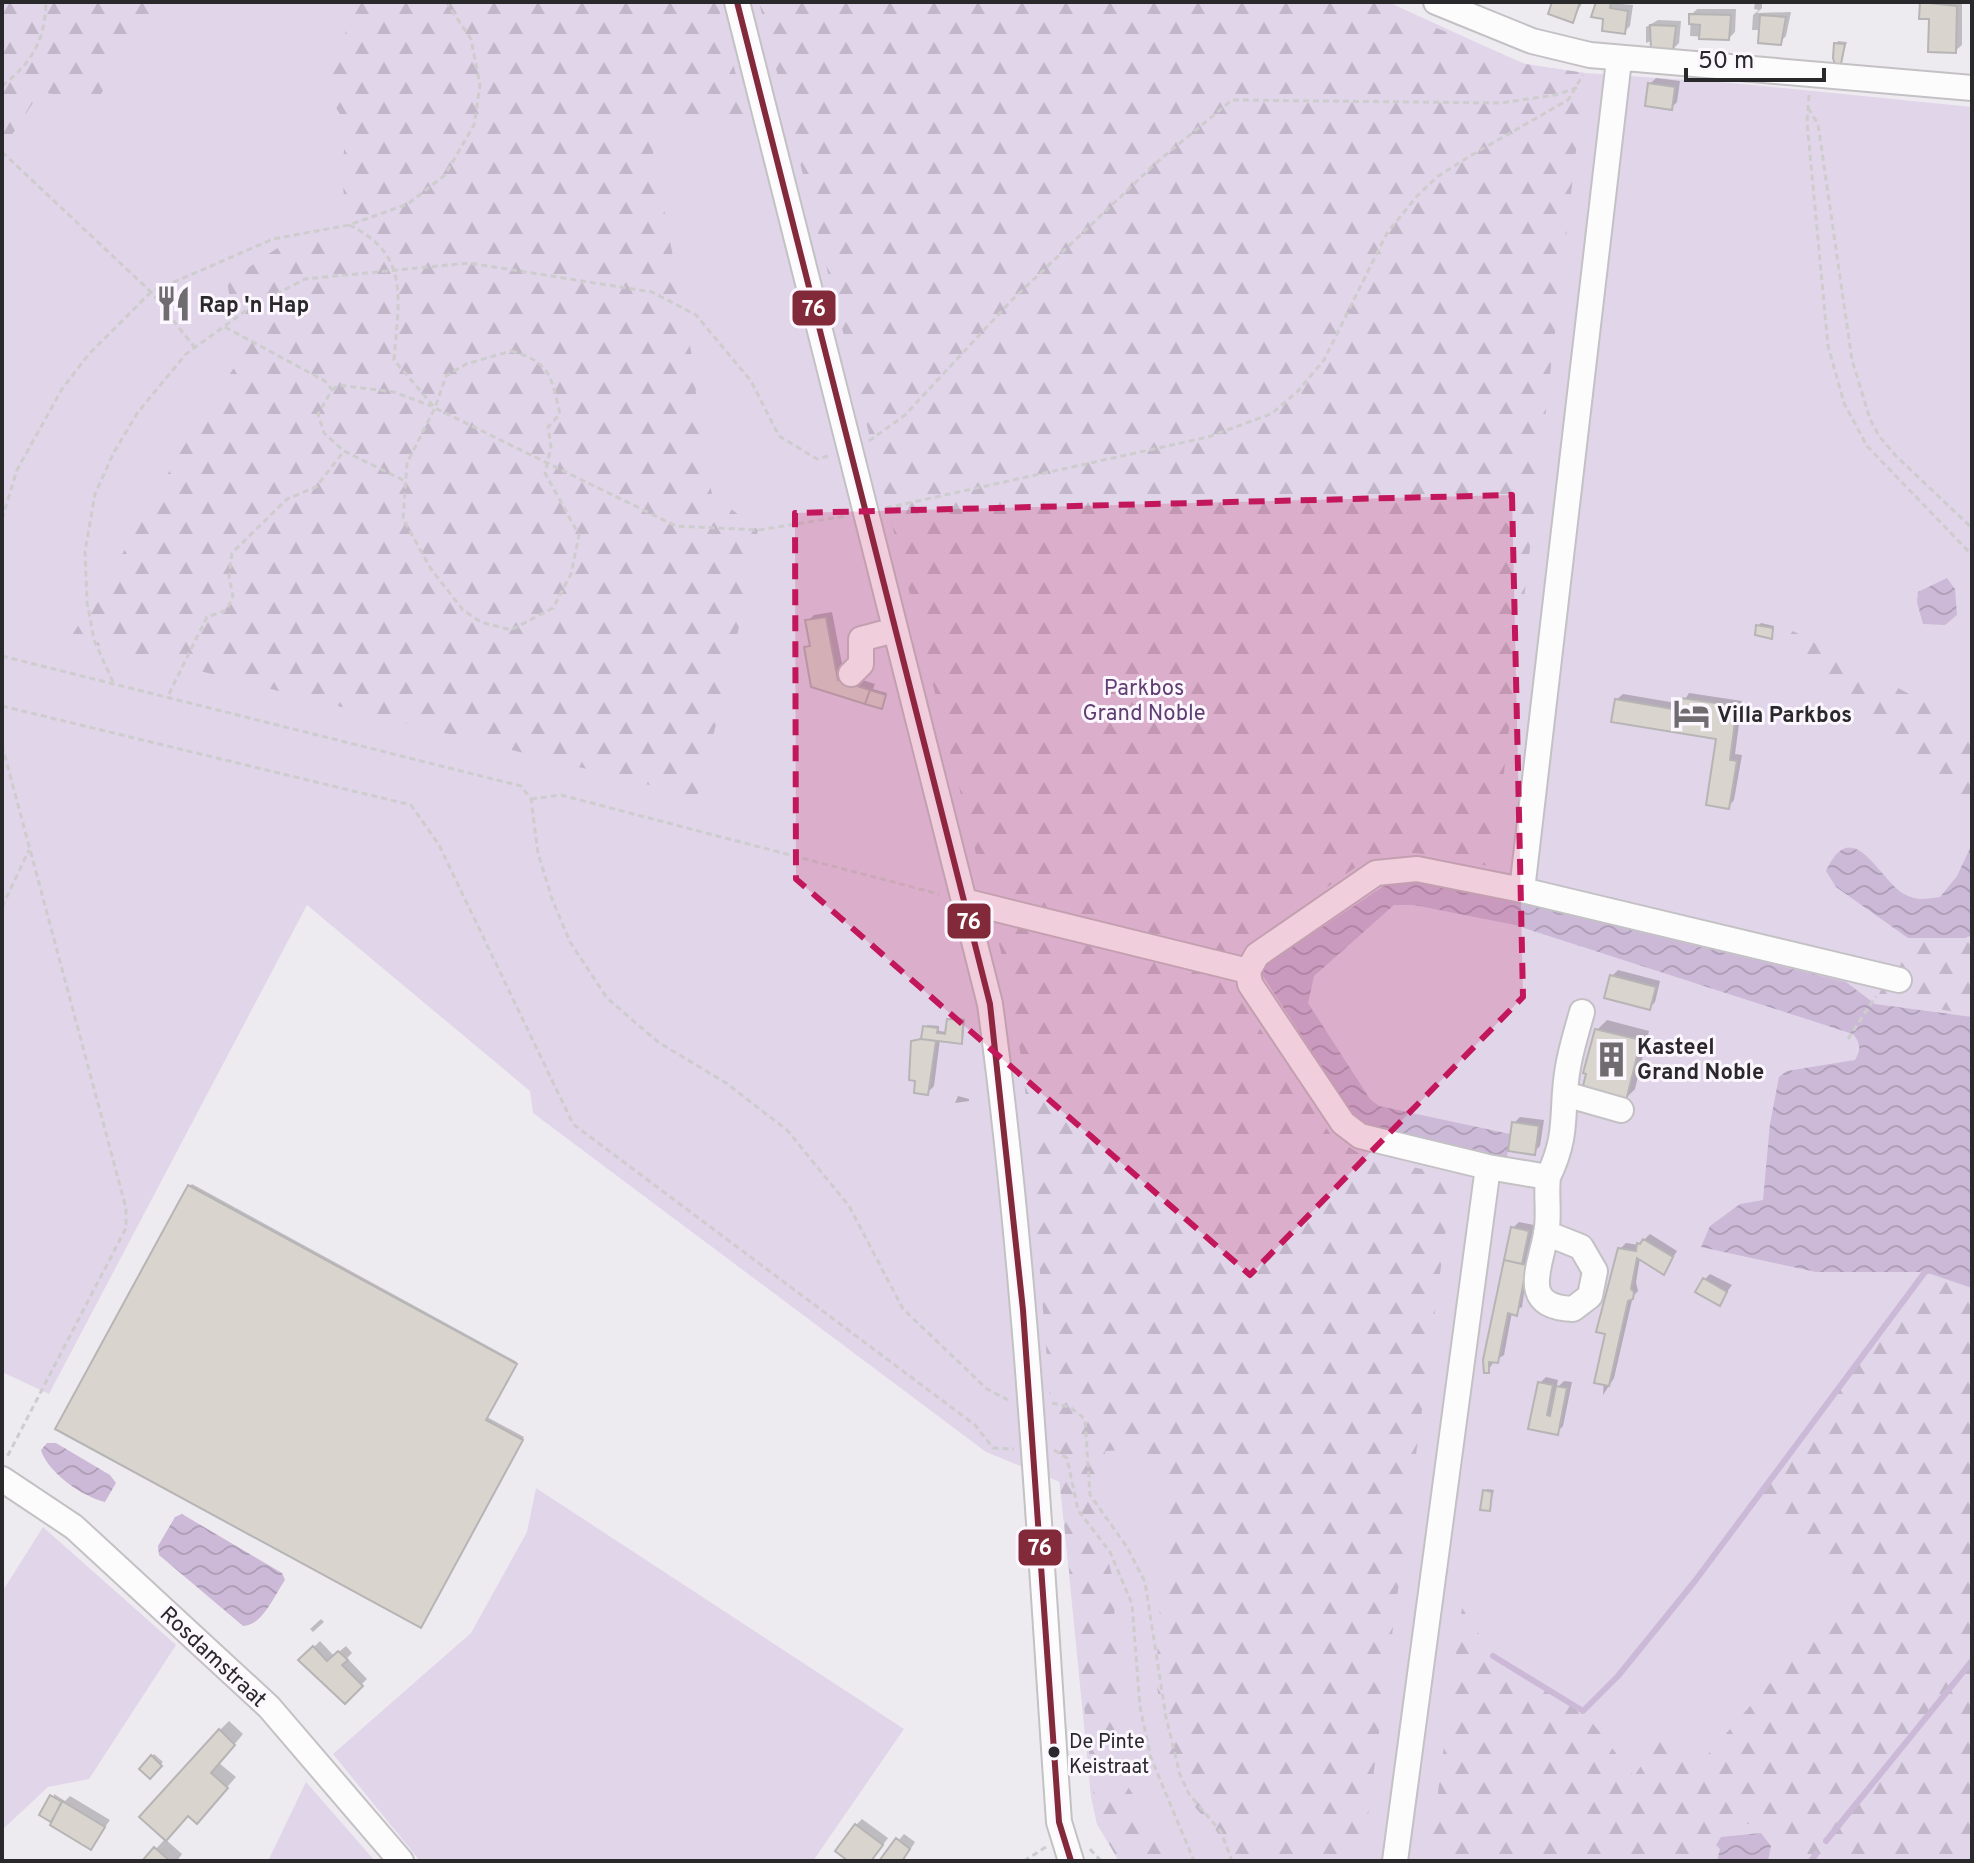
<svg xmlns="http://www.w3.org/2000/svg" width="1974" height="1863" font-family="Overpass,sans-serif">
<defs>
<pattern id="forest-firs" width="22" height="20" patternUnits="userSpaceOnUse" patternTransform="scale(2)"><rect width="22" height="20" fill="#e1d5e9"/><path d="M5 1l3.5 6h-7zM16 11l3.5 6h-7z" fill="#c1b7c8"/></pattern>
<pattern id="water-waves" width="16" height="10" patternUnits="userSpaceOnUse" patternTransform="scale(2)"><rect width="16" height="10" fill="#ccb9d7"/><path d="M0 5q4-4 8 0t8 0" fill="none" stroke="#af9fb9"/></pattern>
</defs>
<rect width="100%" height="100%" fill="#eeebf0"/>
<!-- green -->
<path fill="#e1d5e9" d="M2,2h1386l138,63 59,8 147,10 240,24v1754h-853l-22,-37 -6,-27 -31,-315 -74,-30 -453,-339 -3,-22 -223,-186 -258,489 -47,-22z
M536,1488l368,241 -91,132h-393l-87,-107 138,-121 56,-101z
M43,1527l133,118 -87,134 -41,8 -46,43v-238z
M306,1782l69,79h-107z"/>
<!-- forest -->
<path fill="url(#forest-firs)" d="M2,2h188l-46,16 -47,83 -57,-9 -38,58z
M348,2h369l31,119 -102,-6 49,257 2,52 15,70 46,36 -27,137 -34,130 -627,-159c62,-91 107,-192 171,-280l-14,-76 52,-35 68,-9 -5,-69 5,-44 -32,-50 28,-16z
M759,2h613l154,62 59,9 -92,794c-41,-8 -83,-22 -124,-9l-124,86 -14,23 3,23 97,145 32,21 90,20 -91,685h-134l-10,-28 -32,-36 -18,-41 -12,-76 10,-180 -21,-51 -40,2 -8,67 15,57 14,209 46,67 3,10h-56l-22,-37 -47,-428 -25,-307 -12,-90z
M1793,631l179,97v87l-194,-166z
M1972,935v80l-95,-17 31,-60 29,2z
M1925,1272l47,16v573h-171l-18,-29 -48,-11 -22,16 -19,24h-265l33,-253 31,48 90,55 51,65 26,-37 37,28 163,-187 -103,-84z"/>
<!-- water -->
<path fill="url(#water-waves)" d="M1947,578l8,11 2,26 -12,10 -22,-1 -6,-22 1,-10z
M1972,844v91l-7,3h-57l-72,-51 -10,-16c27,-58 52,8 78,23 12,7 22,5 36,3l17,-21z
M1390,882h26l104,21 326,79 29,22 97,13v271l-47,-16h-109l-115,-25 9,-21 30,-22 23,-4 7,-76 9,-47 8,-6 68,-11c6,-10 6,-16 -2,-26l-338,-109 -101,-20h-20l-80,71 -6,27 62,96 9,7 131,28 -3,23 -141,-31 -13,-11 -92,-142 6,-9z
M47,1443h9l54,32 6,8 -11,19c-22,-5 -58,-30 -64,-52z
M182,1514l100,59 3,7c-11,16 -22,45 -42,46l-84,-71 -1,-9 17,-29z
M1761,1833l10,13 -3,15h-51l3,-12 -4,-4 5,-8z"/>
<!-- shadow -->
<path fill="#0003" d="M1554,2h29l-11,18z
M1598,2l35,3 -3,21 -6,6 -18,-15z
M1755,2h7v6l-5,5 34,-1 -5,24 -6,6 -19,-12h-9l1,-15 6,-5 -5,-1z
M1922,2h40v43l-7,6 -24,-34h-10z
M1697,9h39l-1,23 -6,6 -39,-2 1,-21z
M1658,20l23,1 -2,22 -6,6 -20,-9 -7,3v-16z
M1838,41l9,1 -7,20 -4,-18z
M1656,78l24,3 -3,21 -6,6 -21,-24z
M832,612l12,62 31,10 -2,5 14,4 -6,13 -69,-21 -5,-38 4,-4 -3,-22 6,-6z
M1761,623l13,3 -3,10 -13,-10z
M1689,693l53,8 -7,53 7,1 -8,45 -6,7 -10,-70 -102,-37 7,-6 59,10z
M1618,970l42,11 -5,21 -6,6 -37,-32z
M951,1017l14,2 -2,21 -23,-1 -6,47 -6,6 -18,-29 3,-21 11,-6 3,-11 12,1v5l8,1z
M1607,1020l42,11 -14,58 -10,10 -28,-69z
M958,1096l11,3v2l-14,2z
M1520,1117l24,3 -4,26 -6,6 -20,-29z
M192,1184l325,178 -30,55 37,20 -101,186 -233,-437z
M1519,1222l15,3 -12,82 -10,5 -8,43 -10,6 -6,10 -2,-10 27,-133z
M1650,1234l27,17 -13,21 -24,-14 -4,24 2,9 -5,5 -19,82 -11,17 4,-62 -8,-2 10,-49 5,-5 6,-28 6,-6 13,2z
M1710,1274l22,11 -13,18 -15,-23z
M1546,1377l12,3 -2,9 8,-8 8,1 -9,44 -6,6 -26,-4 9,-45z
M1487,1489l7,1 -5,19 -4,-18z
M321,1619l3,3 -11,10 -3,-3z
M320,1641l14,15 12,-10 6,7 -5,5 20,21 -22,22 -44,-41z
M229,1721l14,13 -24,29 17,14 -30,34 -18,3 32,-84z
M154,1754l9,8 -14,14 -8,-7z
M54,1794l11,7 5,-5 40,24 -19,27 -34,-33 -6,5z
M862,1819l26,19 -17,23h-20l5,-36z
M904,1834l11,8 -12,19h-22z
M165,1839l17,15 -5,7h-32z"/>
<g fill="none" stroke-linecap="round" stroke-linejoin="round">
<!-- stream -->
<path stroke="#ccb9d7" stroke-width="6" d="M1493,1656l90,55 35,-35 77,-95 230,-309
M1826,1841l146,-180
M1811,1861l5,-7"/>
</g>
<!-- building -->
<path fill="#d9d5ce" stroke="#b6b4b5" stroke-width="2" d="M1552,2h28l-7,21 -25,-9z
M1596,2h15l-1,6 18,3 -3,23 -23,-3 1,-12 -12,-2z
M1920,2l37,4 -1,47 -28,-1 1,-33h-10z
M1689,14l42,1 -2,25 -30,-1 1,-14 -11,-1z
M1760,15l26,2 -5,28 -23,-2z
M1650,25l26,1 -3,25 -22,-1z
M1834,43l11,1 -4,20h-6l-2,-6z
M1648,83l27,4 -3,23 -27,-4z
M826,617l12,63 32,10 -5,14 -54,-17 -7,-40 6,-1 -5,-26z
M1756,625l17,3 -1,11 -17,-4z
M870,690l16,5 -4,14 -17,-5z
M1681,698l56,8 -7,54 7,1 -8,48 -23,-4 10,-66 -105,-17 4,-23 64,11z
M1610,975l46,12 -6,23 -46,-12z
M947,1019l16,1 -1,24 -41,-5 2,-13 15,2 -1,5 8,1z
M1595,1029l46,11 -15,61 -44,-11 4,-16 -3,-1z
M921,1039l15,2 -8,54 -14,-2 1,-12 -6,-1 2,-39z
M1512,1122l27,4 -4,29 -27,-4z
M188,1185l329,179 -31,56 37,20 -102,188 -366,-199z
M1511,1227l18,4 -7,33 -18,-4z
M1643,1239l30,18 -9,18 -27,-17 -6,31 3,3 -1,7 -5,2 -19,85 -15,-3 11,-49 -9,-2 22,-84 18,3 1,-8 3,1z
M1504,1260l23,5 -10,51 -9,-3 -10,50 -9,-1v11h-5l-1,-13z
M1703,1278l24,14 -7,14 -25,-14z
M1538,1382l15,3 -6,30 3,1 6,-30 11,2 -9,47 -30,-6z
M1483,1490l9,2 -2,19 -10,-1z
M313,1646l14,15 11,-10 10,9 -6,5 21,21 -18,18 -47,-44z
M219,1729l16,16 -24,28 17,15 -31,36 -9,-8 -22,25 -27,-24z
M151,1755l11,11 -12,13 -11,-10z
M50,1795l12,7 -11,20 -12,-7z
M62,1801l43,26 -14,23 -41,-25z
M855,1824l28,21 -12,16h-23l-13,-10z
M896,1838l14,11 -8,12h-23z
M154,1847l16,14h-28z"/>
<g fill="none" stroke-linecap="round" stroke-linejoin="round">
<defs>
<path id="minor" d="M737,2l253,1002c37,271 50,546 69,818l12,39
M1436,2l96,39 58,14 382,33
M851,674l10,-10v-25l34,-9
M1522,890l97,-830
M964,901l284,70 2,13 93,139 17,13 128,31 60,10c22,-45 12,-66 20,-110 3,-18 9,-37 14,-55
M1248,971l9,-16 119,-82 41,-4 105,21 377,90
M1565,1094l56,16
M1546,1233l35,14 14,24 -5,25 -17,13c-58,-2 -30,-46 -26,-82 2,-16 -1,-34 1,-50
M2,1479l72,48 195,180 132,154
M1395,1861l93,-694"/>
</defs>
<!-- minor casing -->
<use href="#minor" stroke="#c4c1c5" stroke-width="28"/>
<!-- path -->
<path stroke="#cecdce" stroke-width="3" stroke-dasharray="6 4" stroke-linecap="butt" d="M2,86c30,-23 43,-46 44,-84
M1809,95l-2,27 21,224 16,57 23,43 105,109
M1808,108l10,16 34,236 18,59 9,17 17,20 76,72
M2,152l149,140 44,56
M349,225c63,30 49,77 45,135l41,48 241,118 82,4 89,-14
M225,327l100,54 7,9 -14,24 6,19 20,18
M511,351c40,11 40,26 49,63l-12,13 3,20 -6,26 34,62 -8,39 -18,34 -42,22 -30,-8 -18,-12 -32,-41 -28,-50 4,-56 28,-55 11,-32 20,-12z
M332,390l7,-5 55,7 37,14
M869,441l36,-26 106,-114 145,-138 76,-63 269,3 54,-8 24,-8
M886,508l322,-71 63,-23 27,-23 26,-31 63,-127 30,-37 20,-19 33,-21 98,-56 15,-25
M2,519l15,-49 45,-81 26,-34 63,-63 122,-53 76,-14 59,-21 37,-29 29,-50 6,-40 -9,-46 -25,-37
M2,656l519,130 10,13 7,54 14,46 18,43 37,56 51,44 68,41 61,47 62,76 54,103 84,80 21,11
M113,682l-19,-42 -7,-38 -2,-51 10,-57 19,-42 24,-40 48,-58 62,-45 57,-30 164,-16 183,29 44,23 55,66 28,55 38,23 11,-3
M169,694l38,-77 20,-7 6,-14 -4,-19 3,-24 55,-54 29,-12 28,-36 61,30
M2,706l409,99 28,40 134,279 402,301 18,23 21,1
M2,745l124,463v20l-120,231
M531,799l30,-4 378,99
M2,907l27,-57
M1848,1039l28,-43
M1052,1403l18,4 15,12 5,76 37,52 18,35 21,135 14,58 9,19 32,38 11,29
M1054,1450l13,8 11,52 32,42 22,52 8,103 11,51 43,103
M1090,1849l11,12
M1024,1861l22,-14"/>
<!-- minor -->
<use href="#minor" stroke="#fcfcfd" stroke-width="24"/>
<defs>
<path id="bus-1" d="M737,2l253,1002 33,306 36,512 12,39"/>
</defs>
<!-- bus-1 casing -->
<use href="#bus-1" stroke="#fcf7fe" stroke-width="12"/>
<!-- bus-1 -->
<use href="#bus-1" stroke="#822a3a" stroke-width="6"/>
</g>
<!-- marked area -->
<path fill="#c2185b" fill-opacity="0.2" stroke="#c2185b" stroke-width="6" stroke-dasharray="16 10" stroke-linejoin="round" d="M1512,495l11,502 -273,278 -454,-396 -1,-366z"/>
<!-- icons -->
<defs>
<symbol id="restaurant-bare" viewBox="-9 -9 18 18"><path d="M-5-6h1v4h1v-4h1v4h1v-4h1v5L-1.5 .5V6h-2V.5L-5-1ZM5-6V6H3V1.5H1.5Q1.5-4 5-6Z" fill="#6e6c6f" stroke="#fcf7fe" stroke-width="2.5" paint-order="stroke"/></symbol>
<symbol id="hotel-bare" viewBox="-9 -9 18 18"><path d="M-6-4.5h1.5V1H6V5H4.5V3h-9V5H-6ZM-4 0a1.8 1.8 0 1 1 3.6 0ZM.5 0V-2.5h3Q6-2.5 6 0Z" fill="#6e6c6f" stroke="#fcf7fe" stroke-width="2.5" paint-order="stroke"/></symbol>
<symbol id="building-bare" viewBox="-9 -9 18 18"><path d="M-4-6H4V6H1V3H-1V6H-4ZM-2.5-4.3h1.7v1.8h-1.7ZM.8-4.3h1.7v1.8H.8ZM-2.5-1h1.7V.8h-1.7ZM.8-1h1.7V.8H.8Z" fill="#6e6c6f" stroke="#fcf7fe" stroke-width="2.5" paint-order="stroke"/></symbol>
</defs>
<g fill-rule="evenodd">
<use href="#restaurant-bare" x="148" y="278" width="51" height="51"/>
<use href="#hotel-bare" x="1666" y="688" width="51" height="51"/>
<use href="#building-bare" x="1586" y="1034" width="51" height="51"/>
</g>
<!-- markers -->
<circle fill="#29282a" stroke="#fcf7fe" stroke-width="3" cx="1054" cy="1752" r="7"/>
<g text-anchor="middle" stroke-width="6" stroke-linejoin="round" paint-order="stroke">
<!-- bus labels -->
<g font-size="20" fill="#29282a" stroke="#fcf7fe" text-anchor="start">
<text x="1069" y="1748">De Pinte<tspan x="1069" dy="25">Keistraat</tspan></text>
</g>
<!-- poi labels -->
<g font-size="22" font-weight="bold" fill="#29282a" stroke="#fcf7fe" text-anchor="start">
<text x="199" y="312">Rap 'n Hap</text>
<text x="1717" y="722">Villa Parkbos</text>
<text x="1637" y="1054">Kasteel<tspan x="1637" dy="25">Grand Noble</tspan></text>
</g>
<!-- park labels -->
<g font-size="22" fill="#603e72" stroke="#fcf7fe">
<text x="1144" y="695">Parkbos<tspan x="1144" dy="25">Grand Noble</tspan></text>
</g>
<!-- street labels -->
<g font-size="22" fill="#29282a" stroke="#fcf7fe">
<text transform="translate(214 1656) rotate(43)" y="8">Rosdamstraat</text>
</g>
</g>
<g stroke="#fcf7fe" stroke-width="3">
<rect x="791" y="289" width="46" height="38" rx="8" fill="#822a3a"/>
<rect x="946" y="902" width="46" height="38" rx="8" fill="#822a3a"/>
<rect x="1017" y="1528" width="46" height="39" rx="8" fill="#822a3a"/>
</g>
<g font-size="22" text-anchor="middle" font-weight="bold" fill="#fff">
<text x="814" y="316">76</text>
<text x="969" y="929">76</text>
<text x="1040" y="1555">76</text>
</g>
<!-- border -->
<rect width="1974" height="1863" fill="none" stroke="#29282a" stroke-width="8"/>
<!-- scale -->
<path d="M1686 68v12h138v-12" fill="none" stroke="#29282a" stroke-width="4"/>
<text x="1698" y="68" font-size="24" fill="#29282a" stroke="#fcf7fe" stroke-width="6" paint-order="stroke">50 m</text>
</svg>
